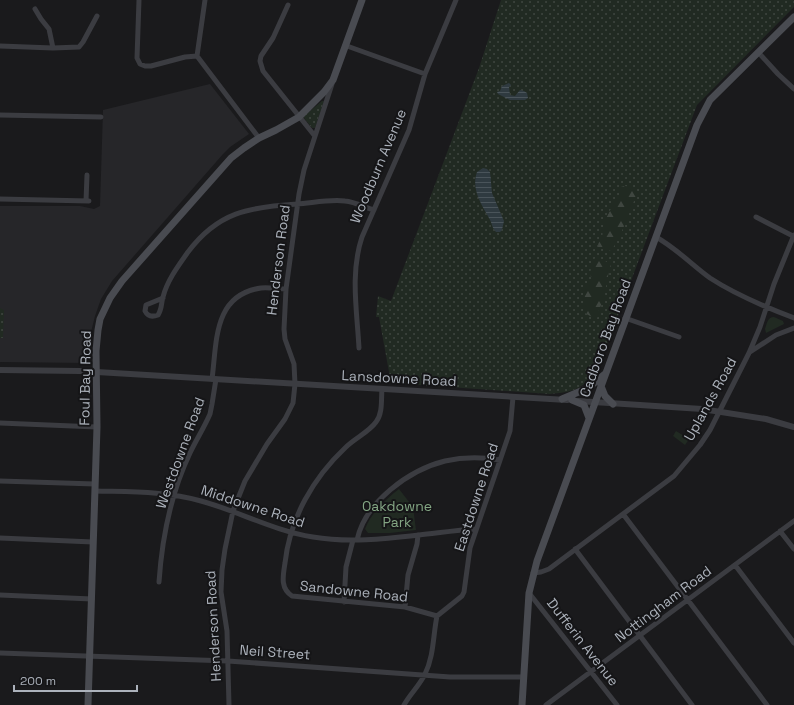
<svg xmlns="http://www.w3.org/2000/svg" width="794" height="705" font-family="'Space Grotesk',sans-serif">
<defs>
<pattern id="grass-dots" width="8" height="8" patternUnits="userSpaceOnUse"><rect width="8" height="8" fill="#212a22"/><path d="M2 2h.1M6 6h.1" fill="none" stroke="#3f4640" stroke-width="1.8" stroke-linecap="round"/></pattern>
<pattern id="forest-firs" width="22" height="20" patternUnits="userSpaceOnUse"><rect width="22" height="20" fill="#212a22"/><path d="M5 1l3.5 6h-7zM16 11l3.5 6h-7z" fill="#3f4640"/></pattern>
<pattern id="water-rules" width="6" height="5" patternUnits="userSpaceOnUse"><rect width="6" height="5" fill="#2f3a40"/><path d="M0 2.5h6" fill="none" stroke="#4a545a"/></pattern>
</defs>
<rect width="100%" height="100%" fill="#1a1a1c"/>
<!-- built -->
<path fill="#262629" d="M210,84l39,50 -19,13 -7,7 -111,127 -11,18 -6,17 -4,16 -2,29 -1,2 -88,-1v-156h80l14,3 6,-3 3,-96z"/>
<!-- grass -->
<path fill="url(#grass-dots)" d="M501,0h293v7l-97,98 -101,269c-17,16 -23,18 -46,20l-159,-11 -12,-66h-3l2,-21 13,5 88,-233z
M322,101h2l-9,27h-3l-8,-10v-2z
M0,308l4,2 -1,28h-3z"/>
<!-- forest -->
<path fill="url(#forest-firs)" d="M625,186c6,1 10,1 13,6 -9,19 -15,42 -27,59l-11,-3 -2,-1c0,-5 2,-5 4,-9 1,-3 0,-7 1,-10 1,-6 9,-23 13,-27h4l1,-3 -2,-6 2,-5z
M595,258l10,3 6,3 -2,7 -5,26 -6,16 1,4c-6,1 -12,-2 -16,-6l1,-3 -1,-8 3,-7 -3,-3v-3l4,-1 4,-4c0,-12 -2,-12 4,-24z"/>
<!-- green -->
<path fill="#212a22" d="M774,317l9,4 1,3 -18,9 -1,-4c2,-5 2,-12 9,-12z
M676,431l13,8 -4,6 -12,-9z
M399,489l14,18 3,23 -26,3h-22l-3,-4c6,-16 21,-30 34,-40z"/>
<!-- water -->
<path fill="url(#water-rules)" d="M509,83l2,2 -2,2 1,8 5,1 5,-6 4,1 3,2 1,5 -3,2h-15l-12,-6 -1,-2 3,-1 2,-5z
M483,168l4,1 3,3 2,21 12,28 -2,9 -2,2h-4c-4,-4 -4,-9 -7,-14 -8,-14 -18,-29 -12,-46z"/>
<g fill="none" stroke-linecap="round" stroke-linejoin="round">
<!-- minor -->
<path stroke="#3b3c41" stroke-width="5" d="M139,0l-2,58 3,6 5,2h6l34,-9 12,-1 8,-56
M288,5l-15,33 -12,18 -1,5 3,10 51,64
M35,9l6,10 8,10 4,19
M0,46l53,2 26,-1 4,-5 14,-26
M347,46l78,28
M758,52l20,22 16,15
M197,56l62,82
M0,115l101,2
M0,199l89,2
M86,201l1,-26
M756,217l37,19
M656,237c20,11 36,28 54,41 26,17 55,29 84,40
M163,298l-17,7 -1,6c3,6 8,6 13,4 4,-6 3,-11 5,-18 4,-16 15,-31 25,-45 30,-40 61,-45 109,-48 15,-1 33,-5 48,-3 10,1 19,6 29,9
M625,318l54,19
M359,348c-2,-37 -9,-75 3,-111l47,-107 16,-56 31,-74
M750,352l26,-17 18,-7
M212,379c5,-37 1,-84 49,-91 8,-1 17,1 25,1
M382,389c-1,10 1,24 -6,33 -7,10 -21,16 -30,25 -33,31 -56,71 -61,116 -2,13 -5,25 7,33l113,11 32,9
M0,423l97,4
M0,481l95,3
M95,491c35,1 71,0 106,10 37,10 73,30 112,36 35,6 71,2 106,-2 19,-2 38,-5 57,-6
M623,514l144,191
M780,531l14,18
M0,538l93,4
M357,540c8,-38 52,-70 88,-79 18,-4 37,-4 55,-1
M575,549l117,156
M735,565l59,78
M533,573l8,-1 8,-3 125,-93 26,-31 10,-15 39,-77 11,-26 14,-43 20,-49
M159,582c3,-44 12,-89 31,-129 6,-13 14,-25 20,-39l2,-10 4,-25
M529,593l88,112
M0,595l92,4
M344,602l2,-35 7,-27
M405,607l3,-32 9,-31 1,-9
M0,653l228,8 222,16h73
M229,705l-2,-74 -6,-39 1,-22 3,-21 8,-38 12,-30 22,-37 18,-25 8,-16 2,-19 -1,-20 -9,-25 -1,-10 2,-40 13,-95 5,-24 28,-86
M404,705c6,-11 16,-20 21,-31 9,-18 8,-39 12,-58l25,-20 2,-4 6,-44 40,-117 3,-34
M546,705l248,-184"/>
<!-- tertiary -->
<path stroke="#3b3c41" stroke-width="6" d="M0,370l80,1 487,29
M578,401l124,8 64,10 28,8"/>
<!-- secondary -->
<path stroke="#494b51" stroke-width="7" d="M601,386l4,10 8,8
M562,399l26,-11 17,-14
M572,400l12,5 5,13
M88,705l9,-278 -1,-76 2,-21 2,-11 10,-21 12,-17 109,-123 13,-10 15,-10 17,-8 23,-13 25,-25 9,-12 29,-80
M522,705l7,-112 8,-32 160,-436 13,-25 84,-83"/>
</g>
<g text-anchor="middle" stroke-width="4" stroke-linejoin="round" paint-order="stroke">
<!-- street labels -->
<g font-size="14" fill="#acb2bb" stroke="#151517">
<text transform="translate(378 166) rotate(-67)" y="5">Woodburn Avenue</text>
<text transform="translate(278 260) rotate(-83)" y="5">Henderson Road</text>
<text transform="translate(605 338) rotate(-70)" y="5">Cadboro Bay Road</text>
<text transform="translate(85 378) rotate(-89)" y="5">Foul Bay Road</text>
<text transform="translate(399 378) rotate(3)" y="5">Lansdowne Road</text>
<text transform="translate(710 399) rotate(-61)" y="5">Uplands Road</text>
<text transform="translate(180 453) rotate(-70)" y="5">Westdowne Road</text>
<text transform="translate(476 497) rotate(-72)" y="5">Eastdowne Road</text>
<text transform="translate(253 506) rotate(18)" y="5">Middowne Road</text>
<text transform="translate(354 591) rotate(6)" y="5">Sandowne Road</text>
<text transform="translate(663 604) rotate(-37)" y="5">Nottingham Road</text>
<text transform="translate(213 626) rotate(-93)" y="5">Henderson Road</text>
<text transform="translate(583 642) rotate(52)" y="5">Dufferin Avenue</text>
<text transform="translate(275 652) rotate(4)" y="5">Neil Street</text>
</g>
<!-- park labels -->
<g font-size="14" fill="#84a684" stroke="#151517">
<text x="397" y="511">Oakdowne<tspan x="397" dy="16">Park</tspan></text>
</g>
</g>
<!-- scale -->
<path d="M14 685v6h123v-6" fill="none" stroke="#acb2bb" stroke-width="2"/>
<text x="20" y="685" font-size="12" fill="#acb2bb" stroke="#151517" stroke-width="3" paint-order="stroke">200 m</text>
</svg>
